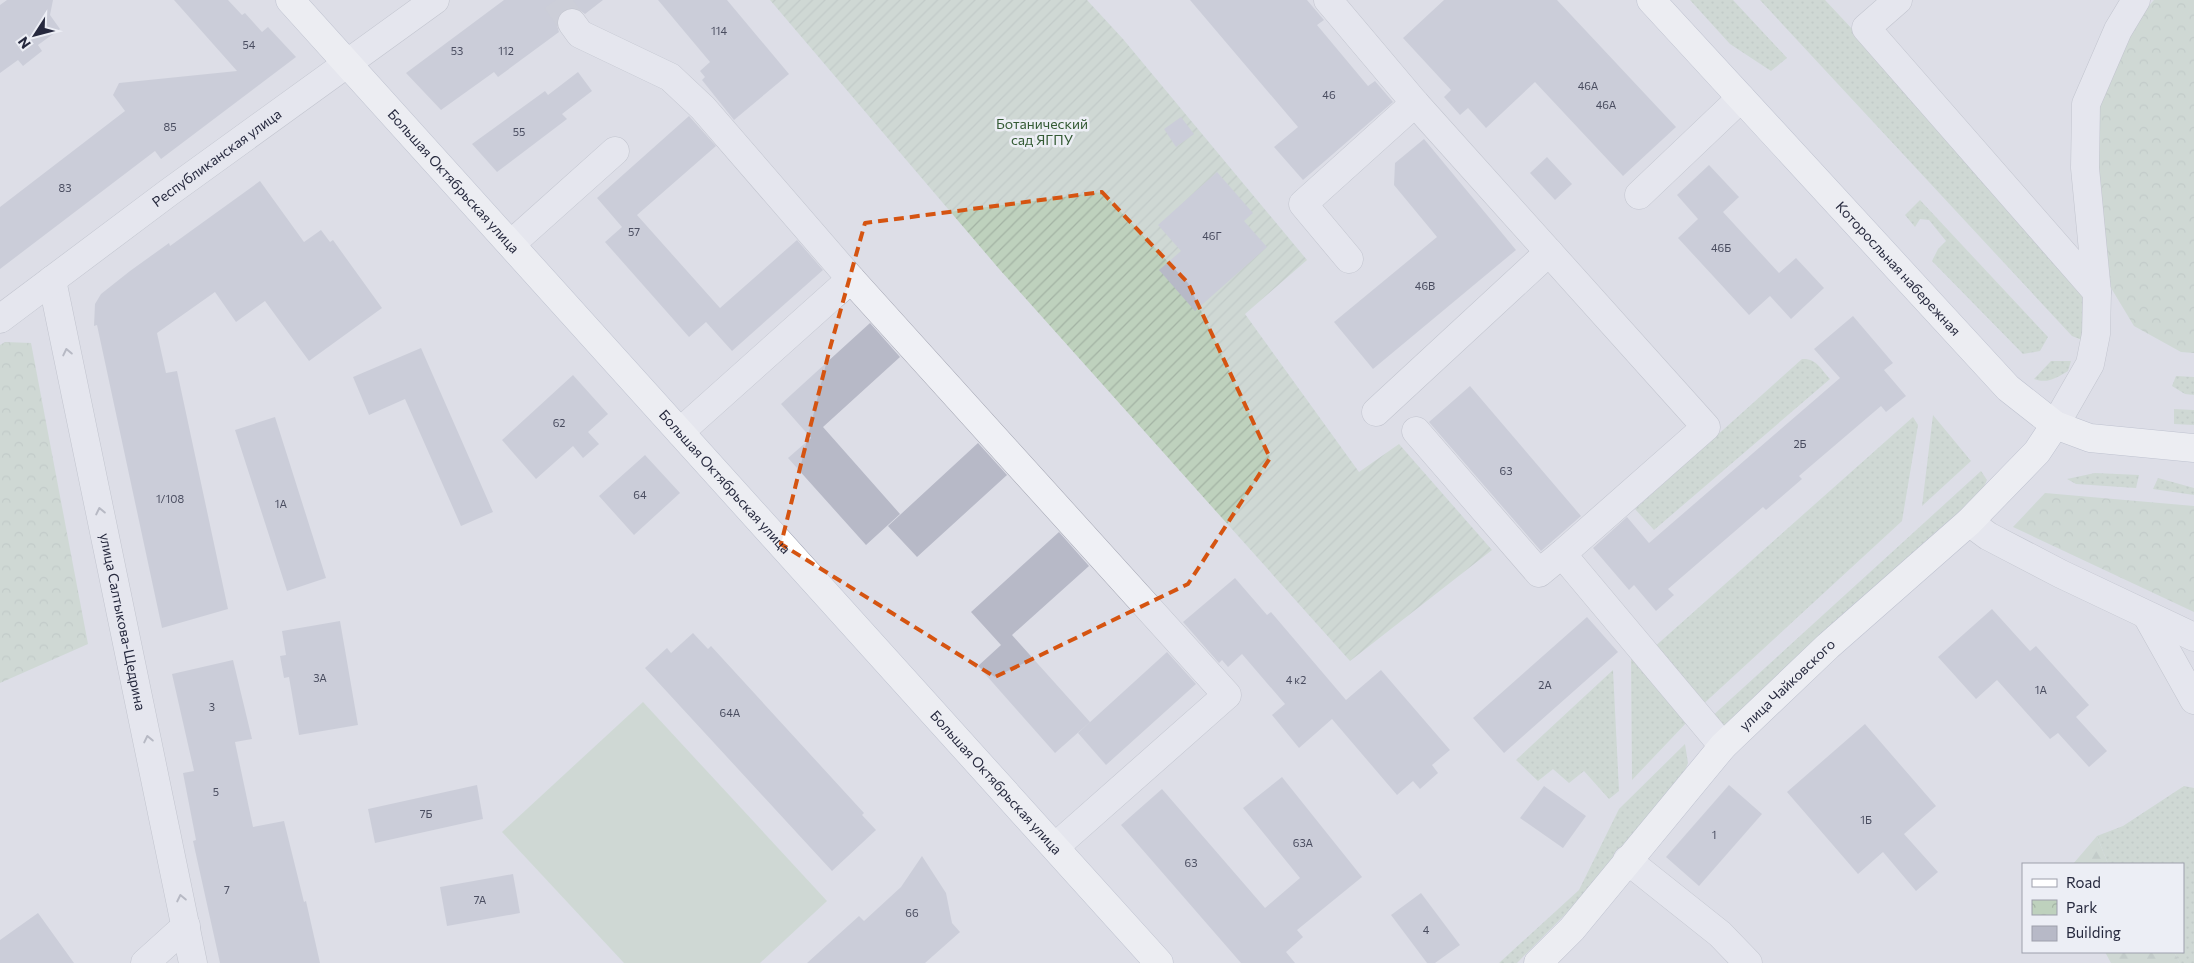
<svg xmlns="http://www.w3.org/2000/svg" width="2194" height="963" font-family="Commissioner,sans-serif">
<defs>
<pattern id="grass-dots" width="8" height="8" patternUnits="userSpaceOnUse" patternTransform="scale(1.25)"><rect width="8" height="8" fill="#bed1bd"/><path d="M2 2h.1M6 6h.1" fill="none" stroke="#a3b3a4" stroke-width="1.8" stroke-linecap="round"/></pattern>
<pattern id="forest-firs" width="22" height="20" patternUnits="userSpaceOnUse" patternTransform="scale(1.25)"><rect width="22" height="20" fill="#bed1bd"/><path d="M5 1l3.5 6h-7zM16 11l3.5 6h-7z" fill="#a3b3a4"/></pattern>
<pattern id="park-crowns" width="20" height="18" patternUnits="userSpaceOnUse" patternTransform="scale(1.25)"><rect width="20" height="18" fill="#bed1bd"/><path d="M2 6a3 3 0 1 1 6 0M12 15a3 3 0 1 1 6 0" fill="none" stroke="#a3b3a4"/></pattern>
<pattern id="garden-furrows" width="10" height="10" patternUnits="userSpaceOnUse" patternTransform="scale(1.25)"><rect width="10" height="10" fill="#bed1bd"/><path d="M-1 1l2-2M0 10L10 0M9 11l2-2" fill="none" stroke="#a3b3a4"/></pattern>
</defs>
<rect width="100%" height="100%" fill="#dddee7"/>
<!-- grass -->
<path fill="url(#grass-dots)" d="M1690,0h43l54,58 -16,13 -41,-27z
M1760,0h65l115,123 142,172 5,21 -5,24 -10,-4z
M1920,200l128,137 -8,14 -17,3 -91,-93 6,-12 8,-8 -17,-21 -9,-1 -5,8 -10,-12z
M1802,359c14,-1 19,10 28,20l-176,151 -19,-21z
M2051,361h20l-3,10c-12,7 -20,13 -34,8z
M2176,376l18,1v18l-9,-1 -13,-8z
M2174,409l20,1v15l-20,-1z
M1933,415l38,46 -49,45z
M1913,417l5,8 -16,96 -203,187 -47,-59z
M1981,471l6,9 -5,11 -262,240 -11,-12z
M2095,473l44,2 -3,13 -60,-4 -9,-5z
M2158,478l36,10v7l-41,-6z
M1631,652l57,69 -56,59z
M1613,670l6,121 -10,8 -25,-28 -15,12 -16,-14 -15,12 -22,-21z
M1685,744l3,19 -4,10 -100,122 -67,68h-18l80,-73 40,-81z
M2184,786l10,2v175h-14l-6,-11h9v-88h-75l-11,-28 26,-10z"/>
<!-- forest -->
<path fill="url(#forest-firs)" d="M2097,836l11,28h-35z
M2105,952h69l6,11h-69z"/>
<!-- park -->
<path fill="url(#park-crowns)" d="M2154,0h40v353l-13,-1 -47,-26 -29,-48 -14,-97 5,-70 41,-91z
M5,342l26,1 57,301 -88,39v-338z
M2045,493l149,13v106l-181,-85z"/>
<!-- garden -->
<path fill="url(#garden-furrows)" d="M770,0h317l36,39 184,221 -62,54 114,158 40,-28 93,106 -142,111 -350,-391z"/>
<!-- pitch -->
<path fill="#bed1bd" d="M643,702l184,199 -67,62h-136l-122,-131z"/>
<!-- building -->
<path fill="#b7b9c7" d="M7,0h46l-3,15 10,14 -22,16 4,6 -19,15 -5,-6 -18,13v-68z
M174,0h54l14,15 3,-2 17,19 6,-5 28,30 -135,102 -6,-8 -155,118v-62l125,-96 -12,-16 6,-12 118,-12z
M504,0h99l-18,14 -7,-5 -8,-1 -7,2 -5,7 -1,8 2,7 -61,45 -4,-5 -53,38 -35,-37z
M658,0h69l62,74 -55,46 -32,-40 3,-3 -5,-6 10,-9z
M1190,0h117l17,20 -7,5 51,61 7,-5 18,21 -90,78 -29,-33 24,-20z
M1444,0h113l119,127 -53,49 -88,-94 -49,46 -18,-20 -8,7 -16,-18 7,-7 -48,-52z
M578,72l14,19 -30,23 5,5 -70,53 -25,-28 73,-53 3,4z
M689,116l27,30 -79,69 83,93 77,-68 26,30 -91,81 -26,-29 -17,15 -84,-95 17,-15 -25,-29z
M1181,117l13,17 -18,13 -12,-18z
M1424,139l92,111 -143,119 -39,-47 103,-85 -43,-52 1,-22z
M1547,157l25,27 -17,16 -25,-27z
M1709,165l30,32 -16,15 56,61 17,-15 28,30 -33,31 -21,-23 -21,19 -71,-77 20,-19 -21,-24z
M1217,172l36,41 -9,8 23,26 -72,64 -36,-41 22,-19 -23,-26z
M260,181l44,61 17,-12 9,12 3,-2 49,68 -73,53 -44,-60 -29,21 -21,-30 -58,41 9,40 11,-2 51,238 -66,19 -65,-303 -3,1 1,-22 6,-10 29,-23 39,-28 1,3z
M1853,316l40,47 -9,7 22,26 -20,16 -5,-6 -82,70 3,3 -36,31 -3,-3 -95,82 6,6 -18,16 -22,-26 -5,5 -36,-42 34,-31 22,26 191,-165 -26,-29z
M870,323l30,34 -77,70 77,87 -34,31 -78,-87 23,-20 -30,-34z
M421,348l72,164 -32,14 -56,-127 -36,16 -16,-38z
M573,375l35,39 -20,18 11,12 -16,14 -10,-12 -37,33 -34,-39z
M1470,386l111,130 -40,35 -112,-129z
M275,417l51,161 -39,13 -52,-161z
M978,443l29,32 -90,82 -29,-31z
M645,455l35,38 -46,42 -35,-39z
M1059,532l30,34 -77,69 78,87 -35,31 -77,-87 23,-21 -30,-33z
M1235,578l32,37 4,-3 75,88 35,-30 69,80 -18,15 6,8 -18,16 -7,-8 -16,14 -65,-76 -33,29 -27,-33 13,-11 -43,-50 -14,13 -6,-7 -3,3 -36,-41z
M1992,609l38,42 6,-5 53,59 -13,12 31,34 -18,16 -31,-34 -8,6 -53,-59 -21,19 -38,-42z
M1587,617l31,35 -114,101 -31,-35z
M340,621l18,104 -59,10 -10,-58 -5,1 -4,-22 6,-1 -4,-24z
M693,633l15,16 3,-3 153,167 -2,2 14,15 -44,41 -187,-203 22,-20 4,5z
M1167,652l29,32 -90,81 -28,-32z
M233,660l19,79 -17,3 18,85 31,-6 20,81 2,-1 14,62h-100l-27,-122 3,-1 -13,-67 11,-2 -22,-97z
M1865,724l71,82 -32,28 34,38 -22,19 -33,-39 -25,22 -71,-82z
M1282,777l80,100 -65,53 6,7 -17,15 9,11h-54l-120,-138 41,-36 103,119 35,-30 -57,-70z
M477,785l6,34 -108,24 -7,-34z
M1729,785l33,29 -63,72 -33,-29z
M1544,786l42,30 -23,32 -43,-30z
M922,856l24,37 6,30 8,9 -35,31h-118l52,-47 5,5 37,-34z
M513,874l7,39 -73,13 -7,-39z
M1421,893l39,52 -25,18h-8l-36,-48z
M38,913l36,50h-74v-23z"/>
<g fill="none" stroke-linecap="round" stroke-linejoin="round">
<!-- minor-tunnel -->
<path stroke="#b8bac5" stroke-width="28" stroke-dasharray="28 14" stroke-linecap="butt" d="M556,0l16,23"/>
<defs>
<g id="minor">
<path d="M1328,0l87,103 291,324 -144,127 161,192"/>
<path d="M1898,0l-32,28 231,264"/>
<path d="M572,23l8,11 90,43 33,31 148,171"/>
<path d="M1639,195l102,-97"/>
<path d="M511,244l104,-93"/>
<path d="M1349,259l-46,-55 112,-101"/>
<path id="s1" d="M52,280l141,683"/>
<path id="s2" d="M0,319l168,-126 267,-193"/>
<path d="M1376,412l173,-160"/>
<path d="M2055,425l35,-61 6,-30 1,-42 -12,-124 1,-64 32,-74 18,-30"/>
<path d="M1416,431l123,142 23,-19"/>
<path d="M680,432l171,-153 376,416 -172,152"/>
<path d="M1969,522l19,14 73,38 133,63"/>
<path d="M2147,616l47,84"/>
<path d="M1627,860l93,74 28,29"/>
<path d="M145,963l41,-37"/>
</g>
<g id="major">
<path id="s3" d="M290,0l869,963"/>
<path id="s4" d="M1651,0l357,388 47,37 35,13 104,10"/>
<path id="s5" d="M1538,963l34,-34 151,-183 105,-100 141,-124 68,-70 18,-27"/>
</g>
</defs>
<!-- minor casing -->
<use href="#minor" stroke="#a2a4b1" stroke-width="29"/>
<!-- major casing -->
<use href="#major" stroke="#9ba0b3" stroke-width="29"/>
<!-- minor -->
<use href="#minor" stroke="#eff0f5" stroke-width="28"/>
<!-- major -->
<use href="#major" stroke="#fff" stroke-width="28"/>
</g>
<!-- one-way arrows -->
<defs><path id="oneway-chevron" d="M-2-3.5L2.5 0L-2 3.5" fill="none" stroke-width="1.6" stroke-linecap="round" stroke-linejoin="round" transform="scale(1.25)"/></defs>
<g stroke="#8a8c9a">
<use href="#oneway-chevron" transform="translate(67 352) rotate(-102)"/>
<use href="#oneway-chevron" transform="translate(100 511) rotate(-102)"/>
<use href="#oneway-chevron" transform="translate(148 739) rotate(-102)"/>
<use href="#oneway-chevron" transform="translate(181 898) rotate(-102)"/>
</g>
<!-- marked area -->
<path d="M0 0H2194V963H0ZM1102,192l86,91 82,175 -82,126 -193,93 -214,-133 49,-196 35,-125z" fill="#dddee7" fill-opacity=".55" fill-rule="evenodd"/>
<path fill="none" stroke="#d55411" stroke-width="4" stroke-dasharray="10 6" stroke-linejoin="round" d="M1102,192l86,91 82,175 -82,126 -193,93 -214,-133 49,-196 35,-125z"/>
<g text-anchor="middle" stroke-width="5" stroke-linejoin="round" paint-order="stroke">
<!-- number labels -->
<g font-size="11" fill="#4a4d60">
<text x="719" y="35">114</text>
<text x="249" y="49">54</text>
<text x="457" y="55">53</text>
<text x="506" y="55">112</text>
<text x="1588" y="90">46А</text>
<text x="1329" y="99">46</text>
<text x="1606" y="109">46А</text>
<text x="170" y="131">85</text>
<text x="519" y="136">55</text>
<text x="65" y="192">83</text>
<text x="634" y="236">57</text>
<text x="1212" y="240">46Г</text>
<text x="1721" y="252">46Б</text>
<text x="1425" y="290">46В</text>
<text x="559" y="427">62</text>
<text x="1800" y="448">2Б</text>
<text x="1506" y="475">63</text>
<text x="640" y="499">64</text>
<text x="170" y="503">1/108</text>
<text x="281" y="508">1А</text>
<text x="320" y="682">3А</text>
<text x="1296" y="684">4 к2</text>
<text x="1545" y="689">2А</text>
<text x="2041" y="694">1А</text>
<text x="212" y="711">3</text>
<text x="730" y="717">64А</text>
<text x="216" y="796">5</text>
<text x="426" y="818">7Б</text>
<text x="1866" y="824">1Б</text>
<text x="1714" y="839">1</text>
<text x="1303" y="847">63А</text>
<text x="1191" y="867">63</text>
<text x="227" y="894">7</text>
<text x="480" y="904">7А</text>
<text x="912" y="917">66</text>
<text x="1426" y="934">4</text>
</g>
<!-- park labels -->
<g font-size="14" fill="#335a34" stroke="#eceef5">
<text x="1042" y="129">Ботанический<tspan x="1042" dy="16">сад ЯГПУ</tspan></text>
</g>
<!-- street labels -->
<g font-size="14" fill="#26293e" stroke="#eceef5">
<text dy="5" stroke="none"><textPath href="#s2" startOffset="270">Республиканская улица</textPath></text>
<text dy="5" stroke="none"><textPath href="#s3" startOffset="244">Большая Октябрьская улица</textPath></text>
<text dy="5" stroke="none"><textPath href="#s4" startOffset="365">Которосльная набережная</textPath></text>
<text dy="5" stroke="none"><textPath href="#s3" startOffset="649">Большая Октябрьская улица</textPath></text>
<text dy="5" stroke="none"><textPath href="#s1" startOffset="349">улица Салтыкова-Щедрина</textPath></text>
<text dy="5" stroke="none"><textPath href="#s5" startOffset="374">улица Чайковского</textPath></text>
<text dy="5" stroke="none"><textPath href="#s3" startOffset="1054">Большая Октябрьская улица</textPath></text>
</g>
</g>
<!-- legend -->
<rect x="2022" y="863" width="162" height="90" fill="#eceef5" stroke="#9d9fac"/>
<rect x="2032" y="879" width="25" height="8" fill="#ffffff" stroke="#9d9fac"/>
<text x="2066" y="888" font-size="15" fill="#26293e">Road</text>
<rect x="2032" y="900" width="25" height="15" fill="url(#park-crowns)" stroke="#9d9fac"/>
<text x="2066" y="913" font-size="15" fill="#26293e">Park</text>
<rect x="2032" y="926" width="25" height="15" fill="#b7b9c7" stroke="#9d9fac"/>
<text x="2066" y="938" font-size="15" fill="#26293e">Building</text>
<!-- north arrow -->
<g transform="translate(35 35) rotate(234)" stroke="#eceef5" stroke-width="4" paint-order="stroke">
<path d="M0-4L9 19L0 12L-9 19Z" fill="#26293e"/>
<text y="-8" font-size="14" font-weight="bold" text-anchor="middle" fill="#26293e">N</text>
</g>
</svg>
